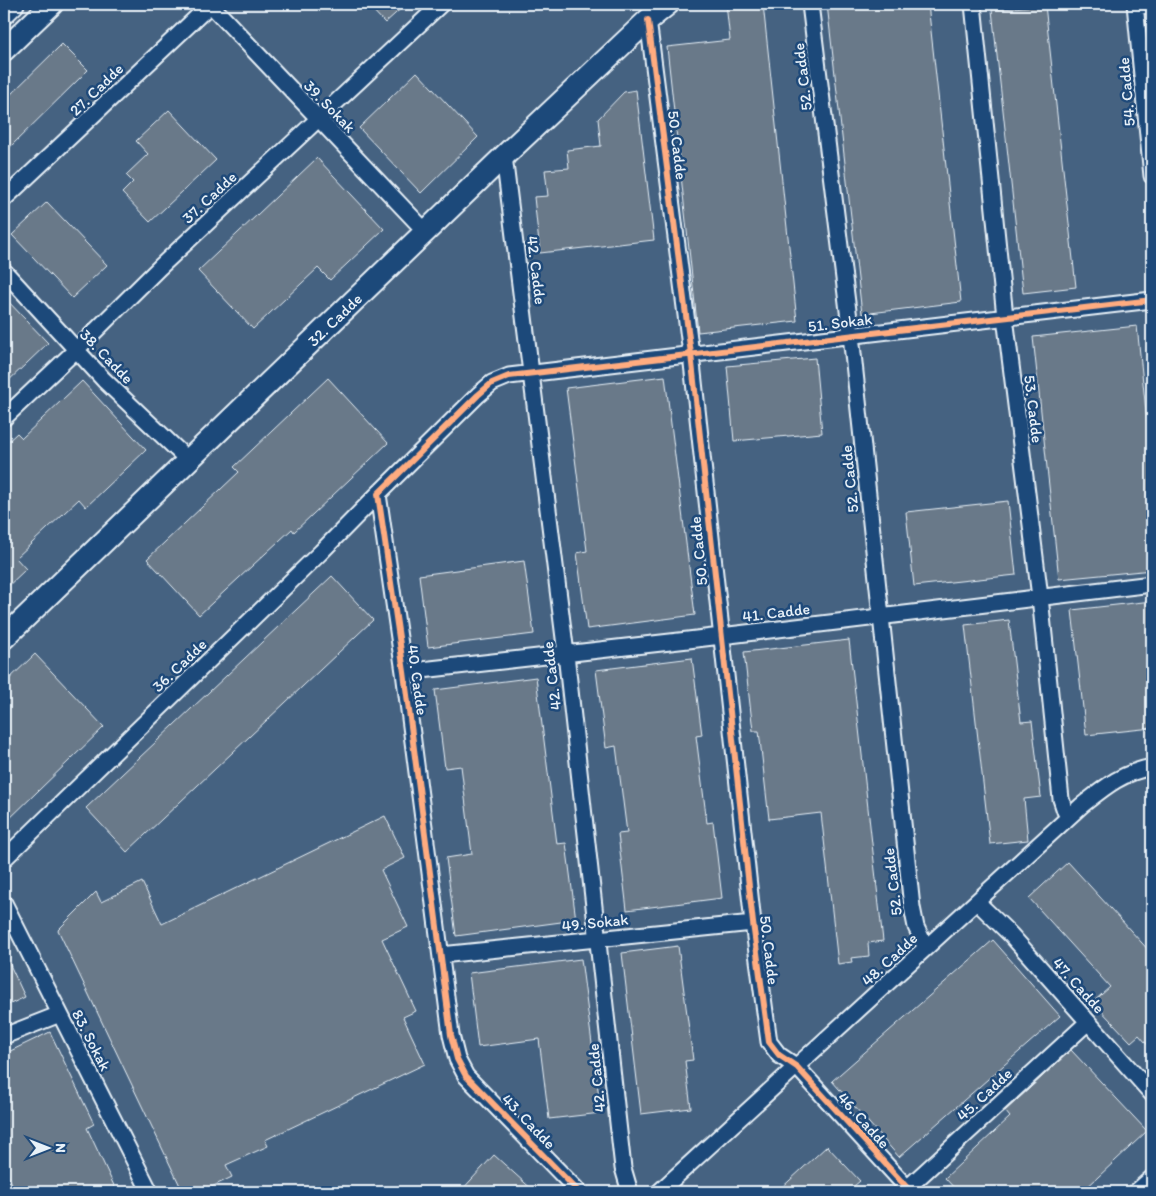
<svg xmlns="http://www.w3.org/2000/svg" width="1156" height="1196" font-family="Itim,sans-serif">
<rect width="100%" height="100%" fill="#35587e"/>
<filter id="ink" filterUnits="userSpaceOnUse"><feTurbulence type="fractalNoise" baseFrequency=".02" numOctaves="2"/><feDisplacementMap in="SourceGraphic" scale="10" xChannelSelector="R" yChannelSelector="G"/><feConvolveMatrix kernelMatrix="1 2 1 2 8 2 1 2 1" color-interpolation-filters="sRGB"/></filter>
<g filter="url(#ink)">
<!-- built -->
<path fill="#456281" d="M4,4h1148v1188h-1148z"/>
<!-- building -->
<path fill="#697989" stroke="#e8f1f8" d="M367,4h39l-21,19z
M726,4h37l34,317 -99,11 -31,-285 63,-7z
M827,4h101l33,298 -99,12z
M1045,5l31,282 -53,6 -31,-283z
M62,44l26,26 -84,83v-52z
M417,72l61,65 -57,56 -62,-65z
M636,90l18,150 -114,13 -6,-56 14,-1 -3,-26 24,-2 -2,-18 34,-4 -3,-27 26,-27z
M169,110l47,50 -66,62 -28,-29 11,-11 -7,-7 22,-21 -12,-13z
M317,158l67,71 -54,51 -12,-12 -65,61 -55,-58z
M47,202l60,63 -35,33 -60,-63z
M4,297l44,46 -44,42z
M1137,326l12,114h3v130l-93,9 -26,-242z
M815,358l7,75 -88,8 -7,-75z
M665,376l30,239 -108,14 -10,-76 10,-2 -21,-163z
M328,378l60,65 -94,89 -2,-3 -93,86 -52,-56 92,-87 -5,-5z
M82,381l64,69 -60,57 -7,-8 -63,59 10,11 -22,21v-145l13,-12 5,5z
M1008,501l8,74 -102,11 -8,-74z
M524,561l10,73 -106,13 -9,-72z
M332,576l41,44 -246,232 -41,-44z
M1152,601v127l-66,7 -14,-125z
M1009,620l12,102 11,-1 9,76 -17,2 4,41 -38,4 -25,-219z
M849,640l34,301 -15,2 1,13 -18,2 1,4 -14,2 -17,-151 -52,6 -10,-88h-6l-9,-79z
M35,654l69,73 -100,97v-140z
M692,658l10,77 -6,1 11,87 6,-1 9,76 -95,12 -9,-76 9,-1 -11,-87 -10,2 -10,-78z
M536,677l21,167 9,-1 10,77 -120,16 -10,-78 26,-4 -11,-88 -16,2 -10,-78z
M385,816l20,42 -24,12 27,57 -26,12 34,72 -13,6 22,47 -160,76 3,6 -42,19 6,12 -31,15h-18l-125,-262 38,-38 5,10 41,-20 20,42z
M1068,862l84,92v96l-13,-15 -8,7 -38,-40 17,-15 -81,-89z
M993,940l67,76 -161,141 -67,-76z
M678,946l15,114 -8,1 6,47 -50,6 -19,-161z
M4,952l21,45 -21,10z
M581,959l20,154 -52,6 -10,-80 -61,8 -9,-74z
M50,1032l44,92 -7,4 30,64h-101l-12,-25v-113z
M1071,1050l76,81 -65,61h-124l-13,-14 65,-61 -5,-6z
M827,1146l33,35 -13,11h-70z
M494,1155l41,37h-75z"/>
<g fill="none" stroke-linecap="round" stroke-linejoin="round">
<defs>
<path id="street" d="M210,4l216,228
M810,4l41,331 61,572 4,20 10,21
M973,4l32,313 35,280 21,202 4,12 4,6
M1135,4l17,172
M1135,6l17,-1
M648,20l43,334 62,569 16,119 10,13 18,12 114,125
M504,156l62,498 57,514 7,24
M4,199l207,-195
M4,271l100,109 84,80
M4,418l72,-68 84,-83 281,-263
M404,672l284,-32 464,-56
M4,859l317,-307 57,-58
M977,902l34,33 141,159
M4,903l146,289
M441,955l312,-32
M4,1036l56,-22
M579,1192l-113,-116 -9,-17 -6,-24 -47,-363 -26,-178 100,-99 14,-12 17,-7 643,-76
M659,1192l422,-386c24,-19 40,-33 71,-39
M903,1192l185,-170
M1136,1192l16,-14"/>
<g id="secondary">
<path d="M4,13l9,-9"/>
<path d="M4,50l48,-46"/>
<path id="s1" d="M4,638l500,-482 144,-136 20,-16"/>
</g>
</defs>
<!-- street casing -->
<use href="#street" stroke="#e8f1f8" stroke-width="19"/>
<!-- secondary casing -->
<use href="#secondary" stroke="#e8f1f8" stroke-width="25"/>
<!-- street -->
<use href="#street" stroke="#1f4a7a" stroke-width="15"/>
<!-- secondary -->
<use href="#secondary" stroke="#1f4a7a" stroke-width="21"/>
<defs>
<path id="cycleway" d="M648,20l43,334 62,569 16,119 10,13 18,12 114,125
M579,1192l-113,-116 -9,-17 -6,-24 -47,-363 -26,-178 100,-99 14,-12 17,-7 643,-76"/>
</defs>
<!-- cycleway casing -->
<use href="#cycleway" stroke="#1f4a7a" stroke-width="9"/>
<!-- cycleway -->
<use href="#cycleway" stroke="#ffac80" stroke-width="6"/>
</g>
</g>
<g text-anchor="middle" stroke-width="5" stroke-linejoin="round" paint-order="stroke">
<!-- street labels -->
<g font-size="16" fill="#e8f1f8" stroke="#1f4a7a">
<text transform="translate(802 77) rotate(-97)" y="6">52. Cadde</text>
<text transform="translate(96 89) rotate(-44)" y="6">27. Cadde</text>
<text transform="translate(1126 92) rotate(-95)" y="6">54. Cadde</text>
<text transform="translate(330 106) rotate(46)" y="6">39. Sokak</text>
<text transform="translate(678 145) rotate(83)" y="6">50. Cadde</text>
<text transform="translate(209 197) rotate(-43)" y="6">37. Cadde</text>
<text transform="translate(537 270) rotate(83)" y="6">42. Cadde</text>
<text dy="6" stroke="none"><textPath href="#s1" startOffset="459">32. Cadde</textPath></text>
<text transform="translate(840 322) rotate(-7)" y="6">51. Sokak</text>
<text transform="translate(107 356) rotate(46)" y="6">38. Cadde</text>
<text transform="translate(1034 409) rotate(83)" y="6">53. Cadde</text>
<text transform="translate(849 479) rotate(-96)" y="6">52. Cadde</text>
<text transform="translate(698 551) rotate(-96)" y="6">50. Cadde</text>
<text transform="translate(776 612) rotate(-7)" y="6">41. Cadde</text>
<text transform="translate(179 665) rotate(-44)" y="6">36. Cadde</text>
<text transform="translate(551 676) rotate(-97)" y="6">42. Cadde</text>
<text transform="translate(418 680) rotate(82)" y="6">40. Cadde</text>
<text transform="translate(892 882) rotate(-97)" y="6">52. Cadde</text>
<text transform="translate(595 922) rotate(-6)" y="6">49. Sokak</text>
<text transform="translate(770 950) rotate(83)" y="6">50. Cadde</text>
<text transform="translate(889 959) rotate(-43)" y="6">48. Cadde</text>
<text transform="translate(1079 985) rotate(48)" y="6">47. Cadde</text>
<text transform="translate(92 1040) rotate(63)" y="6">83. Sokak</text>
<text transform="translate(596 1078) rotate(-96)" y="6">42. Cadde</text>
<text transform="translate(984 1094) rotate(-43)" y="6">45. Cadde</text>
<text transform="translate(864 1120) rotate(48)" y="6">46. Cadde</text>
<text transform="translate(529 1121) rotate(46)" y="6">43. Cadde</text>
</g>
</g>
<!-- margin -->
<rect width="1156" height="1196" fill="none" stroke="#1f4a7a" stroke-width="20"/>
<rect x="10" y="10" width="1136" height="1176" fill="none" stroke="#e8f1f8" stroke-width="2" filter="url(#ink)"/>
<!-- north arrow -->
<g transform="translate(48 1148) rotate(90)" stroke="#1f4a7a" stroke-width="4" paint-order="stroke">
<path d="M0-4L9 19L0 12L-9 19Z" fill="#e8f1f8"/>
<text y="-8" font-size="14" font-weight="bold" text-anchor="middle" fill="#e8f1f8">N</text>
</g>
</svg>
